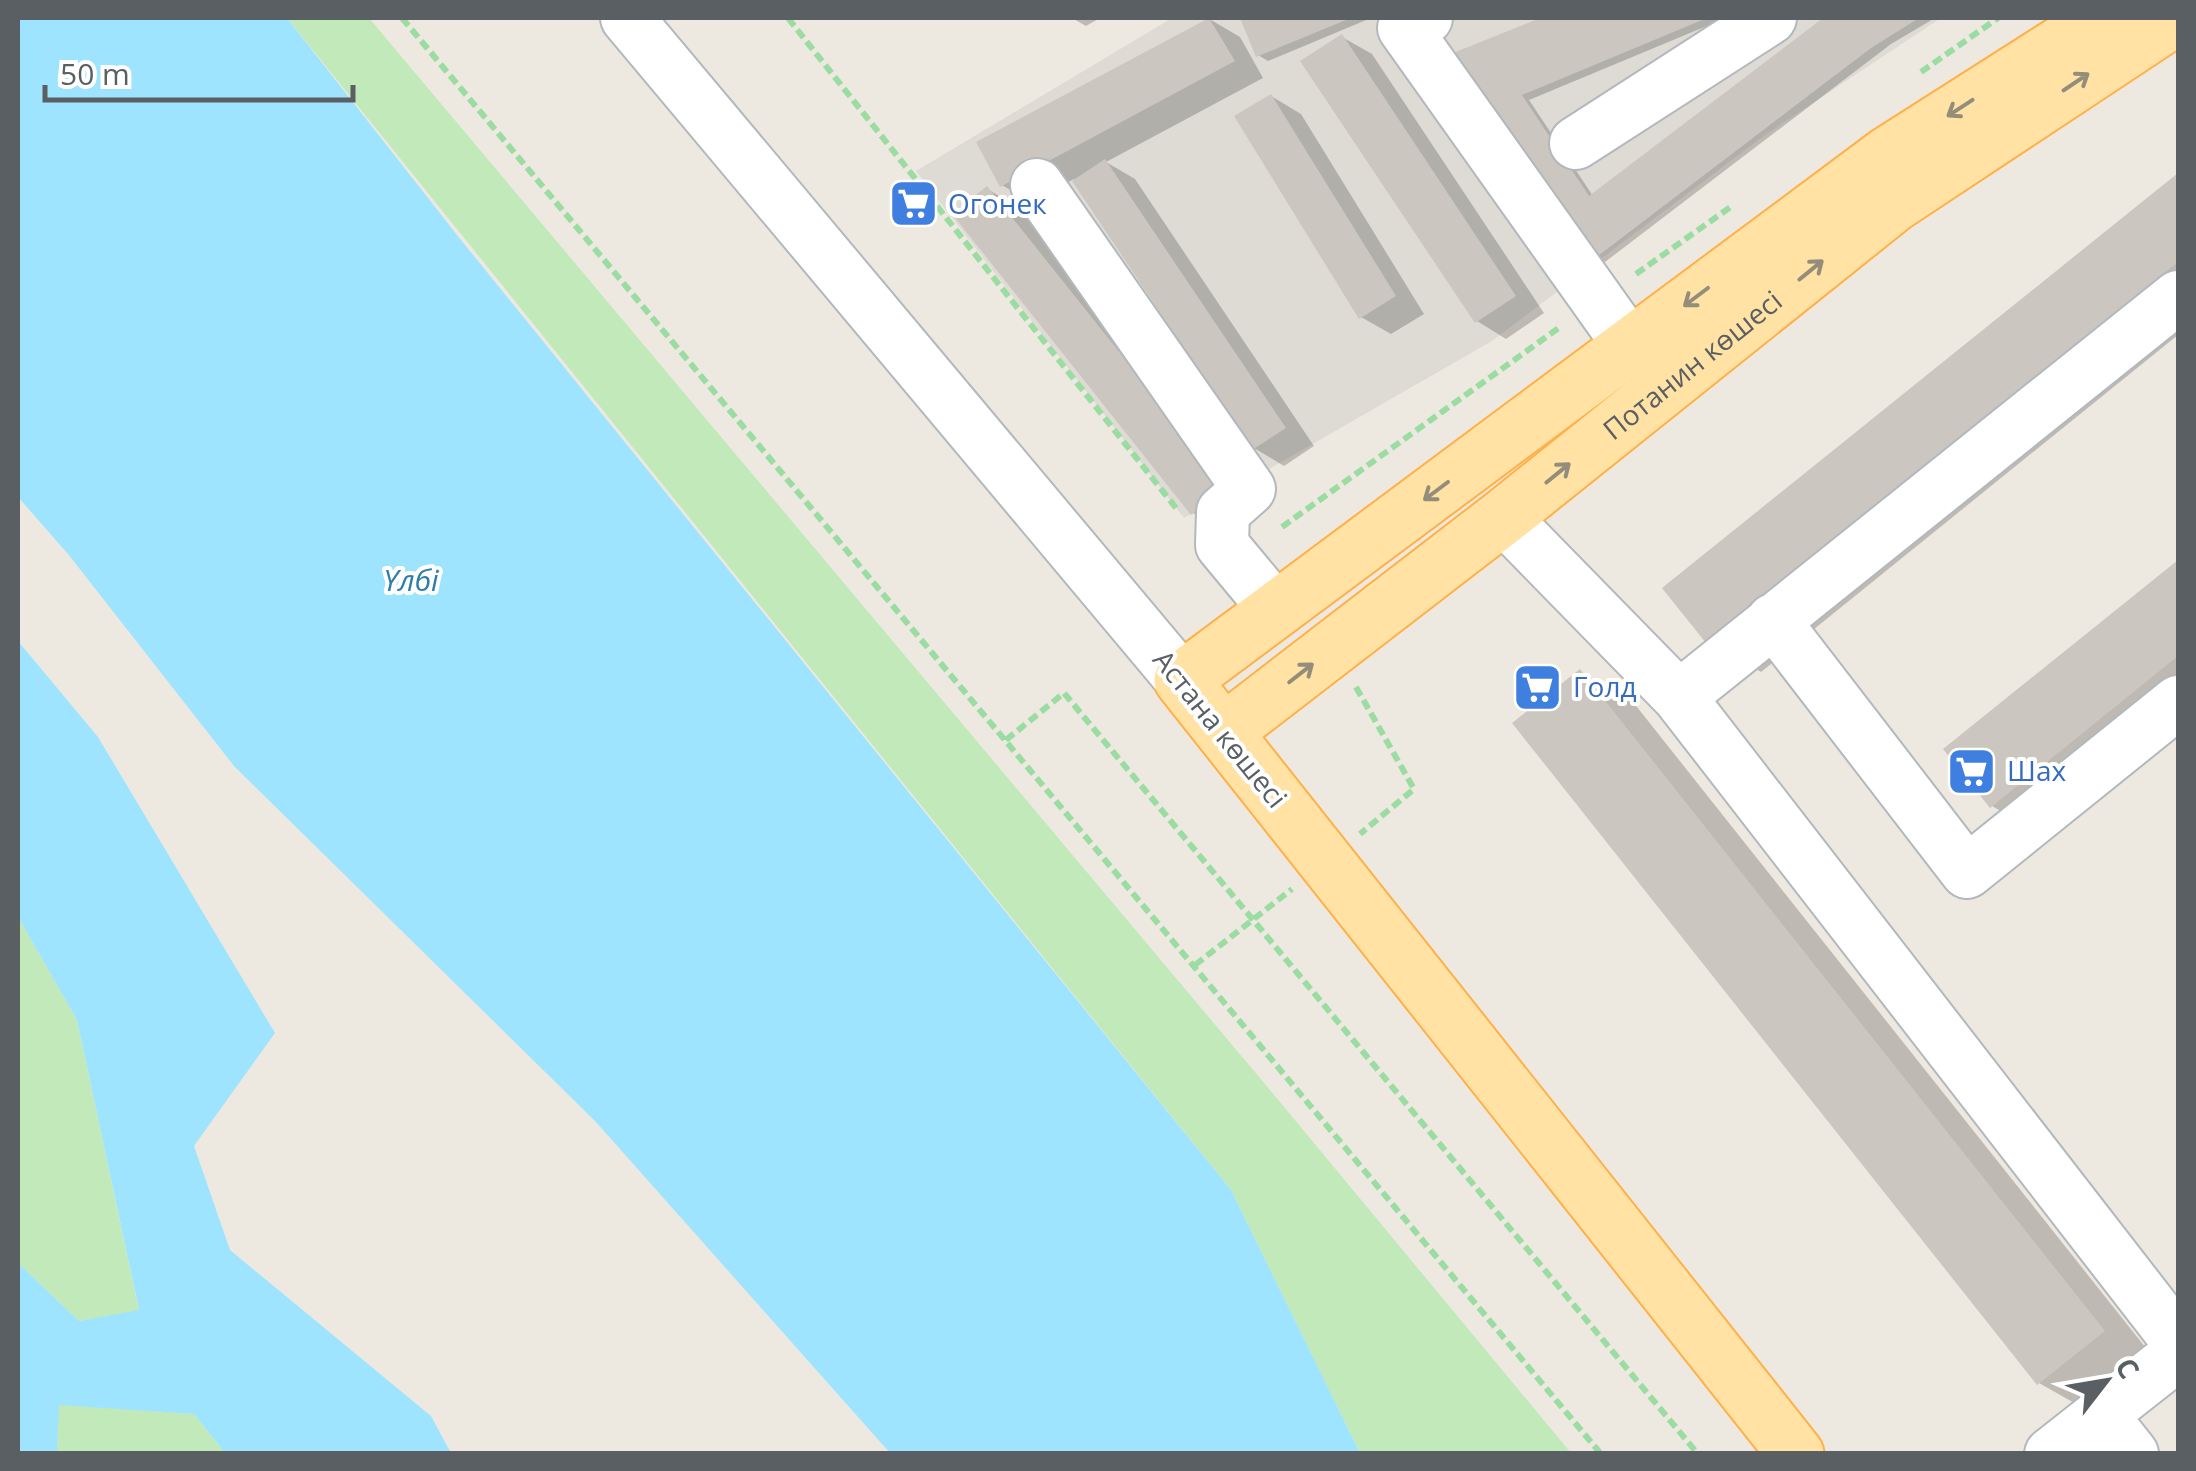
<svg xmlns="http://www.w3.org/2000/svg" width="2196" height="1471" font-family="'Open Sans',sans-serif">
<rect width="100%" height="100%" fill="#eee9e0"/>
<!-- industrial -->
<path fill="#dedbd5" d="M1172,18h769l-176,117 -273,206 -308,177 -268,-347z"/>
<!-- green -->
<path fill="#c1e9b9" d="M287,18h82l901,1072 301,363h-211l-129,-263z
M18,917l59,103 62,291 -60,10 -61,-58z
M58,1404l136,10 31,39 -168,1z"/>
<!-- water -->
<path fill="#9fe4ff" d="M18,18h269l170,217 774,955 129,263h-470l-295,-332 -361,-355 -166,-212 -50,-57z
M18,641l80,96 177,296 -81,113 36,104 201,166 20,37h-226l-31,-39 -135,-9 -2,48h-39v-190l61,58 60,-11 -62,-290 -59,-103z"/>
<!-- shadow -->
<path fill="#0003" d="M1072,18h28l-14,8z
M1242,18h129l-103,43 -10,-6z
M1546,18h180l-197,82 64,96 234,-178h108l-44,26 -286,218 -9,-5 -139,-203z
M1211,20l29,17 23,41 -157,84 29,17 179,267 -30,20 -30,-18 -180,-269 -43,23 -29,-17 -23,-42z
M1342,37l30,17 172,259 -38,26 -29,-18z
M1271,96l30,18 123,200 -33,20 -30,-17z
M2178,176v159l-417,337 -53,-31 -42,-53z
M987,189l30,17 238,299 -32,26 -30,-18z
M2178,563v166l-133,107 -53,-30 -45,-56z
M1580,672l53,30 524,660 -65,51 -53,-30z"/>
<!-- building -->
<path fill="#cbc6bf" d="M1209,18l26,43 -235,126 -24,-45z
M1240,18h111l-95,39z
M1540,18h167l-185,77 67,101 234,-178h96l-48,30 -277,211 -141,-206z
M1342,34l174,262 -41,27 -175,-262z
M1271,94l125,202 -37,23 -125,-203z
M1105,159l181,269 -34,22 -180,-269z
M2178,173v89l-472,381 -44,-55z
M987,186l240,301 -36,28 -239,-301z
M2178,560v96l-188,152 -47,-59z
M1580,669l525,662 -68,54 -525,-662z"/>
<g fill="none" stroke-linecap="round" stroke-linejoin="round">
<defs>
<path id="minor" d="M627,18l555,662
M1426,18l-22,10 226,318
M1576,143l194,-125
M1037,185l212,304 -26,23 -1,33 54,65
M1503,517l176,180 499,-400
M1773,620l194,252 211,-170
M1679,697l499,644
M2101,1415l31,39
M2051,1454l127,-100"/>
<g id="major">
<path id="s1" d="M1224,732l279,-215 391,-313 281,-186"/>
<path d="M1796,1454l-614,-774 705,-525 215,-137"/>
</g>
</defs>
<!-- minor casing -->
<use href="#minor" stroke="#b3b8bd" stroke-width="56"/>
<!-- major casing -->
<use href="#major" stroke="#ffb048" stroke-width="59"/>
<!-- path -->
<path stroke="#9bdca2" stroke-width="6" stroke-dasharray="10 5" stroke-linecap="butt" d="M402,18l1199,1436
M788,18l388,490
M1921,72l77,-54
M1636,274l96,-68
M1282,527l278,-200
M1356,687l58,102 -54,45
M1006,740l58,-47 634,761
M1195,965l97,-76"/>
<!-- minor -->
<use href="#minor" stroke="#fff" stroke-width="52"/>
<!-- major -->
<use href="#major" stroke="#ffe2a4" stroke-width="55"/>
</g>
<!-- one-way arrows -->
<defs><path id="oneway-shaft" d="M-6 0H5M1.5-3L5.5 0L1.5 3" fill="none" stroke-width="1.6" stroke-linecap="round" stroke-linejoin="round" transform="scale(2.5)"/></defs>
<g stroke="#938d7a">
<use href="#oneway-shaft" transform="translate(2076 82) rotate(-34)"/>
<use href="#oneway-shaft" transform="translate(1960 108) rotate(147)"/>
<use href="#oneway-shaft" transform="translate(1811 270) rotate(-39)"/>
<use href="#oneway-shaft" transform="translate(1696 297) rotate(143)"/>
<use href="#oneway-shaft" transform="translate(1558 473) rotate(-39)"/>
<use href="#oneway-shaft" transform="translate(1436 491) rotate(143)"/>
<use href="#oneway-shaft" transform="translate(1301 673) rotate(-38)"/>
</g>
<!-- icons -->
<defs>
<symbol id="supermarket-square" viewBox="-11 -11 22 22"><rect x="-9" y="-9" width="18" height="18" rx="4" fill="#3f7fe0" stroke="#fff"/><path d="M-6-5.5h2.5l.6 2H6L4.5 2H-2.5L-4.4-4H-6ZM-1.5 3.2a1.3 1.3 0 1 0 .1 0ZM3 3.2a1.3 1.3 0 1 0 .1 0Z" fill="#fff"/></symbol>
</defs>
<g fill-rule="evenodd">
<use href="#supermarket-square" x="886" y="176" width="55" height="55"/>
<use href="#supermarket-square" x="1510" y="660" width="55" height="55"/>
<use href="#supermarket-square" x="1944" y="744" width="55" height="55"/>
</g>
<g text-anchor="middle" stroke-width="8" stroke-linejoin="round" paint-order="stroke">
<!-- shop labels -->
<g font-size="28" fill="#366cbe" stroke="#fff" text-anchor="start">
<text x="948" y="214">Огонек</text>
<text x="1573" y="697">Голд</text>
<text x="2007" y="781">Шах</text>
</g>
<!-- street labels -->
<g font-size="28" fill="#595f63" stroke="#fff">
<text dy="10" stroke="none"><textPath href="#s1" startOffset="595">Потанин көшесі</textPath></text>
<text transform="translate(1220 729) rotate(51)" y="10">Астана көшесі</text>
</g>
<!-- water labels -->
<g font-size="30" font-style="italic" fill="#2e7da9" stroke="#fff">
<text x="411" y="591">Үлбі</text>
</g>
</g>
<!-- border -->
<rect width="2196" height="1471" fill="none" stroke="#595f63" stroke-width="40"/>
<!-- north arrow -->
<g transform="translate(2106 1381) rotate(59)" stroke="#ffffff" stroke-width="8" paint-order="stroke">
<path d="M0-8L18 38L0 25L-18 38Z" fill="#595f63"/>
<text y="-15" font-size="28" font-weight="bold" text-anchor="middle" fill="#595f63">С</text>
</g>
<!-- scale -->
<path d="M45 85v15h308v-15" fill="none" stroke="#595f63" stroke-width="5"/>
<text x="60" y="85" font-size="30" fill="#595f63" stroke="#ffffff" stroke-width="8" paint-order="stroke">50 m</text>
</svg>
